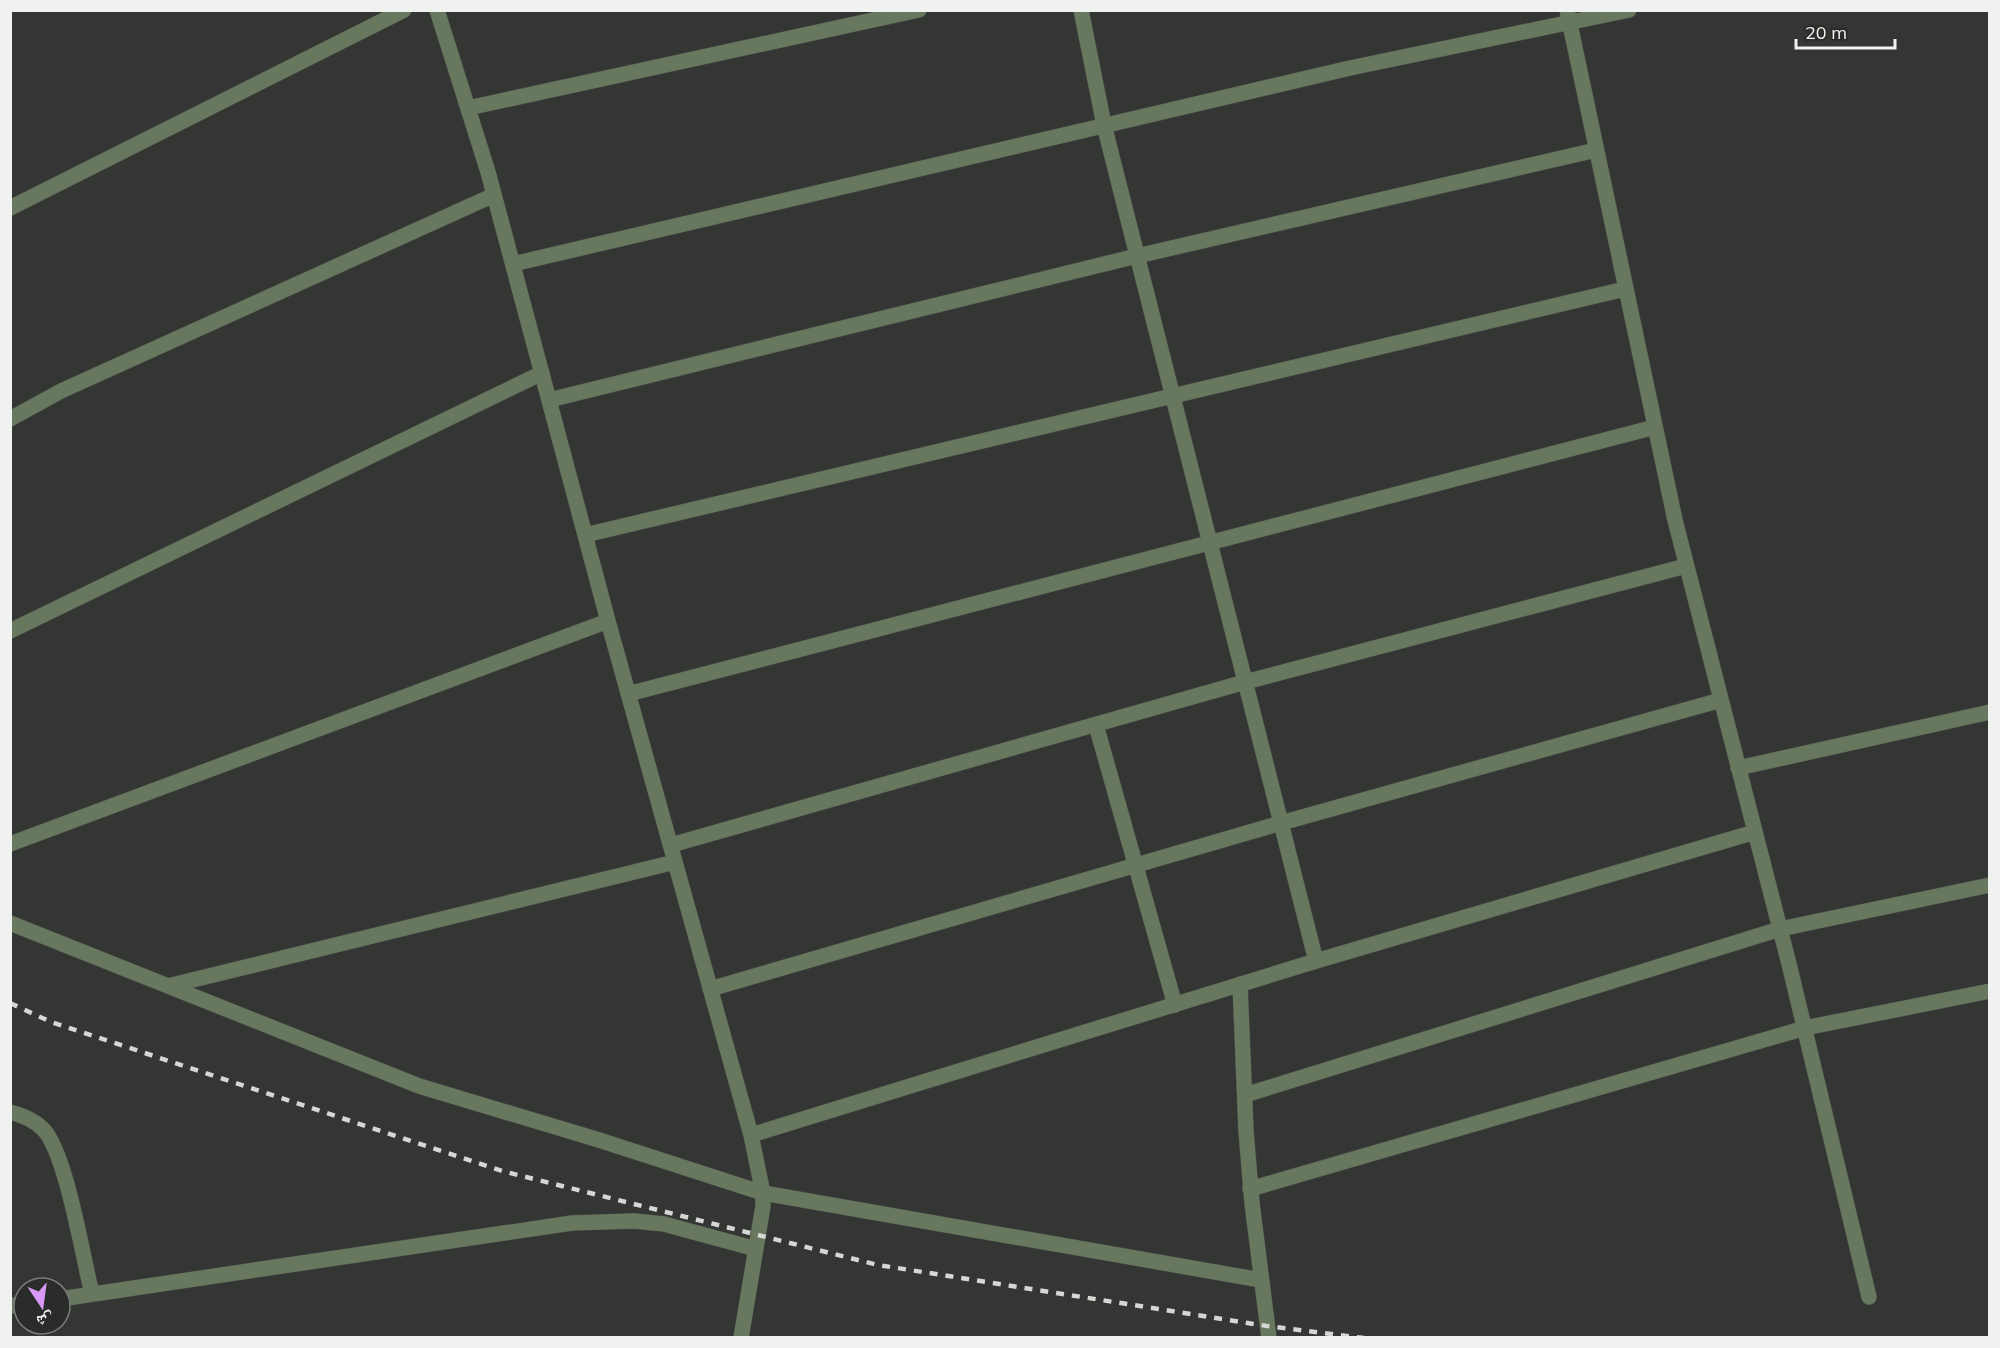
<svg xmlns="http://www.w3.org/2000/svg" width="2000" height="1348" font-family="Mulish,'Noto Naskh Arabic',sans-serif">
<rect width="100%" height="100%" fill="#333632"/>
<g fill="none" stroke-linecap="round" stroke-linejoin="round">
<defs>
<path id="street" d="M437,10l51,162 120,449 143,514 12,58v13l-22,132
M1081,10l23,115 212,836
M1567,10l108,510 114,444 80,333
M468,108l451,-98
M10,208l394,-198
M513,264l837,-196 279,-58
M549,400l588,-144 459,-106
M10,419l51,-28 433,-196
M585,535l1040,-246
M10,631l532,-258
M628,694l1027,-267
M1096,725l79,280
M1738,768l252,-56
M10,844l598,-223
M671,845l574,-163 441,-116
M10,923l409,163 180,54 164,53 498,87
M1240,984l6,147 6,72 17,135
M168,986l507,-124
M710,989l571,-166 440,-123
M1245,1095l535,-166 210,-44
M10,1112c12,3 24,8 33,17 23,23 40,129 49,165
M751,1135l565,-174 439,-129
M1250,1189l555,-161 185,-37
M60,1299l512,-76 62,-2 30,3 92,25
M10,1306l14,-2"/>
</defs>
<!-- street casing -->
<use href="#street" stroke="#515450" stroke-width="16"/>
<!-- street -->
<use href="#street" stroke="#68785e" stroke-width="15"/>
<!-- rail -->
<path stroke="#d5d7d4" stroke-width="4.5" stroke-dasharray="8 8" stroke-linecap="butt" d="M10,1003l41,19 451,149 376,94 389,61 97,12"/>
</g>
<!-- border -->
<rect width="2000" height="1348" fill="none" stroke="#f0f2ef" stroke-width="24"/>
<!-- north arrow -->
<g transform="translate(42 1306) rotate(167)"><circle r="28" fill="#292c28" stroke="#797b78" stroke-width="1.5"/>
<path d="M0-4.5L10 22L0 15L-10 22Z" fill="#d99af7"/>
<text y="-9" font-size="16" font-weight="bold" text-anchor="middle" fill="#f0f2ef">ش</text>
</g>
<!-- scale -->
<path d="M1796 39v9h99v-9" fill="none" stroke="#f0f2ef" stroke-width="3"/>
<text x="1805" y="39" font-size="18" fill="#f0f2ef" stroke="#292c28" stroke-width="4.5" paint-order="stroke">20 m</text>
</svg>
